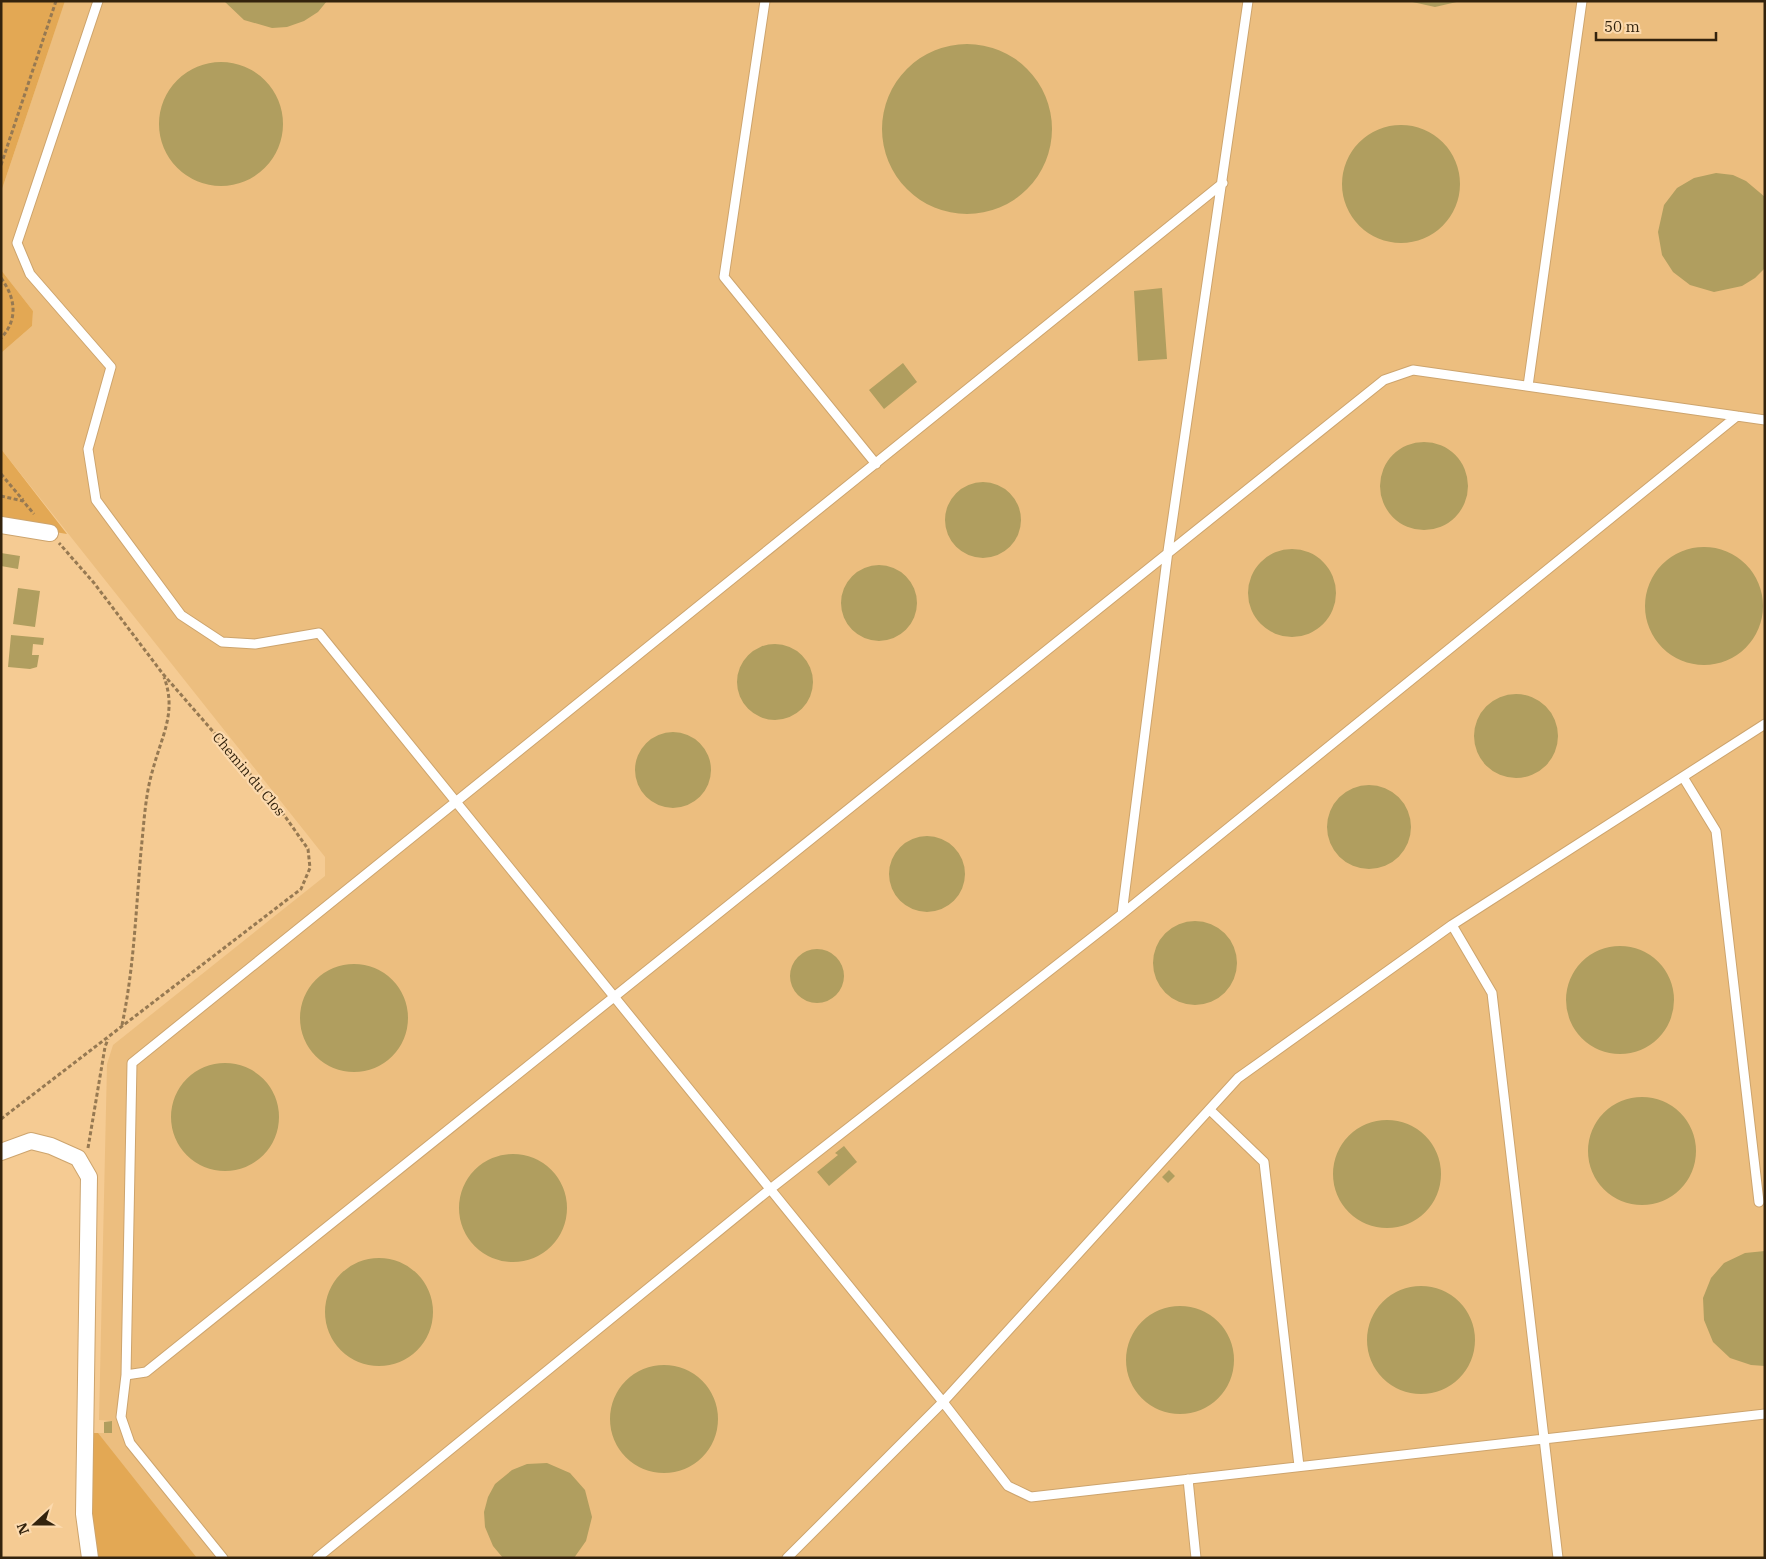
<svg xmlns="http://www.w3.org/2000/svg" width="1766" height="1559" font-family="'IBM Plex Serif',serif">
<rect width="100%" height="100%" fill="#f5cb93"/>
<!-- built -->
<path fill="#ecbe7f" d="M65,1h1700v1557h-1568l-99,-122v-3h14l-1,-12 -12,-1 8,-356 6,-19 212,-169v-19l-324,-408v-96l31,-27 1,-15 -32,-41v-78z"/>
<!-- green -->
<path fill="#e3a854" d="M1,1h64l-64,191z
M1,270l32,41 -1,15 -31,27z
M1,449l66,85 -66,-11z
M93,1433h5l99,125h-99l-8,-56z"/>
<!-- building -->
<path fill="#b09e5f" d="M224,1h103l-9,11 -14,9 -17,6 -15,1 -28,-8z
M1408,1h53l-26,6z
M882 129a85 85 0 1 1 170 0a85 85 0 1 1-170 0Z
M159 124a62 62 0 1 1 124 0a62 62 0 1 1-124 0Z
M1342 184a59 59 0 1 1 118 0a59 59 0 1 1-118 0Z
M1716,173l17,2 13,6 19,16v71l-10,10 -13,8 -28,6 -24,-7 -17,-13 -11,-17 -4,-23 6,-27 13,-17 17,-10z
M1162,288l5,71 -29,2 -4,-70z
M903,363l14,19 -33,27 -15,-19z
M1380 486a44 44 0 1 1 88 0a44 44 0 1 1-88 0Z
M945 520a38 38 0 1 1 76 0a38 38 0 1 1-76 0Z
M1645 606a59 59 0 1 1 118 0a59 59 0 1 1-118 0Z
M1248 593a44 44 0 1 1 88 0a44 44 0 1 1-88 0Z
M1,553l19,3 -2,13 -17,-3z
M841 603a38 38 0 1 1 76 0a38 38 0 1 1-76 0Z
M18,588l22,3 -5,36 -22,-3z
M11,635l33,3 -1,7 -10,-1 -1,11h7l-2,12 -7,2 -22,-2z
M737 682a38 38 0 1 1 76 0a38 38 0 1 1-76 0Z
M1474 736a42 42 0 1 1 84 0a42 42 0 1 1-84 0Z
M635 770a38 38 0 1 1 76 0a38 38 0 1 1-76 0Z
M1327 827a42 42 0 1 1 84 0a42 42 0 1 1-84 0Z
M889 874a38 38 0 1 1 76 0a38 38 0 1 1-76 0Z
M1153 963a42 42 0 1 1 84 0a42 42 0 1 1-84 0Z
M1566 1000a54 54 0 1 1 108 0a54 54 0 1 1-108 0Z
M790 976a27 27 0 1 1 54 0a27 27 0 1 1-54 0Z
M300 1018a54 54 0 1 1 108 0a54 54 0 1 1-108 0Z
M171 1117a54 54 0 1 1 108 0a54 54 0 1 1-108 0Z
M1588 1151a54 54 0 1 1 108 0a54 54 0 1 1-108 0Z
M1333 1174a54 54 0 1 1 108 0a54 54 0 1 1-108 0Z
M844,1146l13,16 -28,24 -12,-14 21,-17 -3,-2z
M459 1208a54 54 0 1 1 108 0a54 54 0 1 1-108 0Z
M1169,1170l6,6 -7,7 -6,-6z
M1765,1251v115l-14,-1 -21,-7 -17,-16 -9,-22 -1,-22 8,-20 13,-15 21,-10z
M325 1312a54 54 0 1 1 108 0a54 54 0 1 1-108 0Z
M1367 1340a54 54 0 1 1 108 0a54 54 0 1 1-108 0Z
M1126 1360a54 54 0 1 1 108 0a54 54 0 1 1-108 0Z
M610 1419a54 54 0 1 1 108 0a54 54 0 1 1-108 0Z
M112,1421v12h-8v-11z
M547,1463l23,10 15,17 7,27 -6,24 -12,17h-71l-10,-12 -8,-19 -1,-15 4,-15 7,-13 17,-14 15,-6z"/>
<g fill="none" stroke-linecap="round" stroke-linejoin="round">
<defs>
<path id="service" d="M98,1l-81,242 13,31 81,93 -23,82 8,51 85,115 41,27 33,2 64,-11 624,769 65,84 23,11 734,-83
M765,1l-41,276 152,187
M1223,183l-1091,880 -6,312 20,-3 1238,-992 29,-10 352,50
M1528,386l54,-385
M1683,777l33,54 43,371
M1122,914l46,-363 80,-550
M1452,925l40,68 66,565
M1210,1110l54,52 35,304
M126,1375l-5,42 9,26 93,115
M1188,1479l8,79
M317,1558l452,-368 353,-276 615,-498
M787,1558l156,-156 295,-324 214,-153 313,-201"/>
<path id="minor" d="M1,525l49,8
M1,1152l30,-11 20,5 27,12 11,19 -5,337 6,44"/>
</defs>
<!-- service casing -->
<use href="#service" stroke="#cda46d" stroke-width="11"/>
<!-- minor casing -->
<use href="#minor" stroke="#cda46d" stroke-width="18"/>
<!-- path -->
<path stroke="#967952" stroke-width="3" stroke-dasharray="4 2.5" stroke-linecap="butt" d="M1,165l55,-164
M1,278c14,19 18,41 0,60
M1,474l22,26
M1,496l22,5 11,13
M122,1025c12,-57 14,-116 19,-174 3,-27 4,-56 12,-82 9,-34 24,-57 11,-92
M1,1119l300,-230 9,-21 -2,-19 -31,-44 -114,-131 -69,-91 -35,-40
M88,1148l17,-101 3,-8"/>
<!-- service -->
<use href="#service" stroke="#fff" stroke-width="9"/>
<!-- minor -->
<use href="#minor" stroke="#fff" stroke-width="16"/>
</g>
<g text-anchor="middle" stroke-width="4.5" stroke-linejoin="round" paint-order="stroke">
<!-- street labels -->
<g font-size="14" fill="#33230d" stroke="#fcdaae">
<text transform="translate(249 774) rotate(50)" y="5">Chemin du Clos</text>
</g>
</g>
<!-- border -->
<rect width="1766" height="1559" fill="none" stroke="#33230d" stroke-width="5"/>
<!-- north arrow -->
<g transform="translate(35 1524) rotate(249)" stroke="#fcdaae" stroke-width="4" paint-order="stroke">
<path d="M0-4L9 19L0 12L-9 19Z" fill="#33230d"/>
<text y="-8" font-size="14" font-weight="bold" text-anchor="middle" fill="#33230d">N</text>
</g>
<!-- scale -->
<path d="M1596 32v8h120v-8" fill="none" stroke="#33230d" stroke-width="2.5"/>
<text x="1604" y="32" font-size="15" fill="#33230d" stroke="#fcdaae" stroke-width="4" paint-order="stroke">50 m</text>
</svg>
